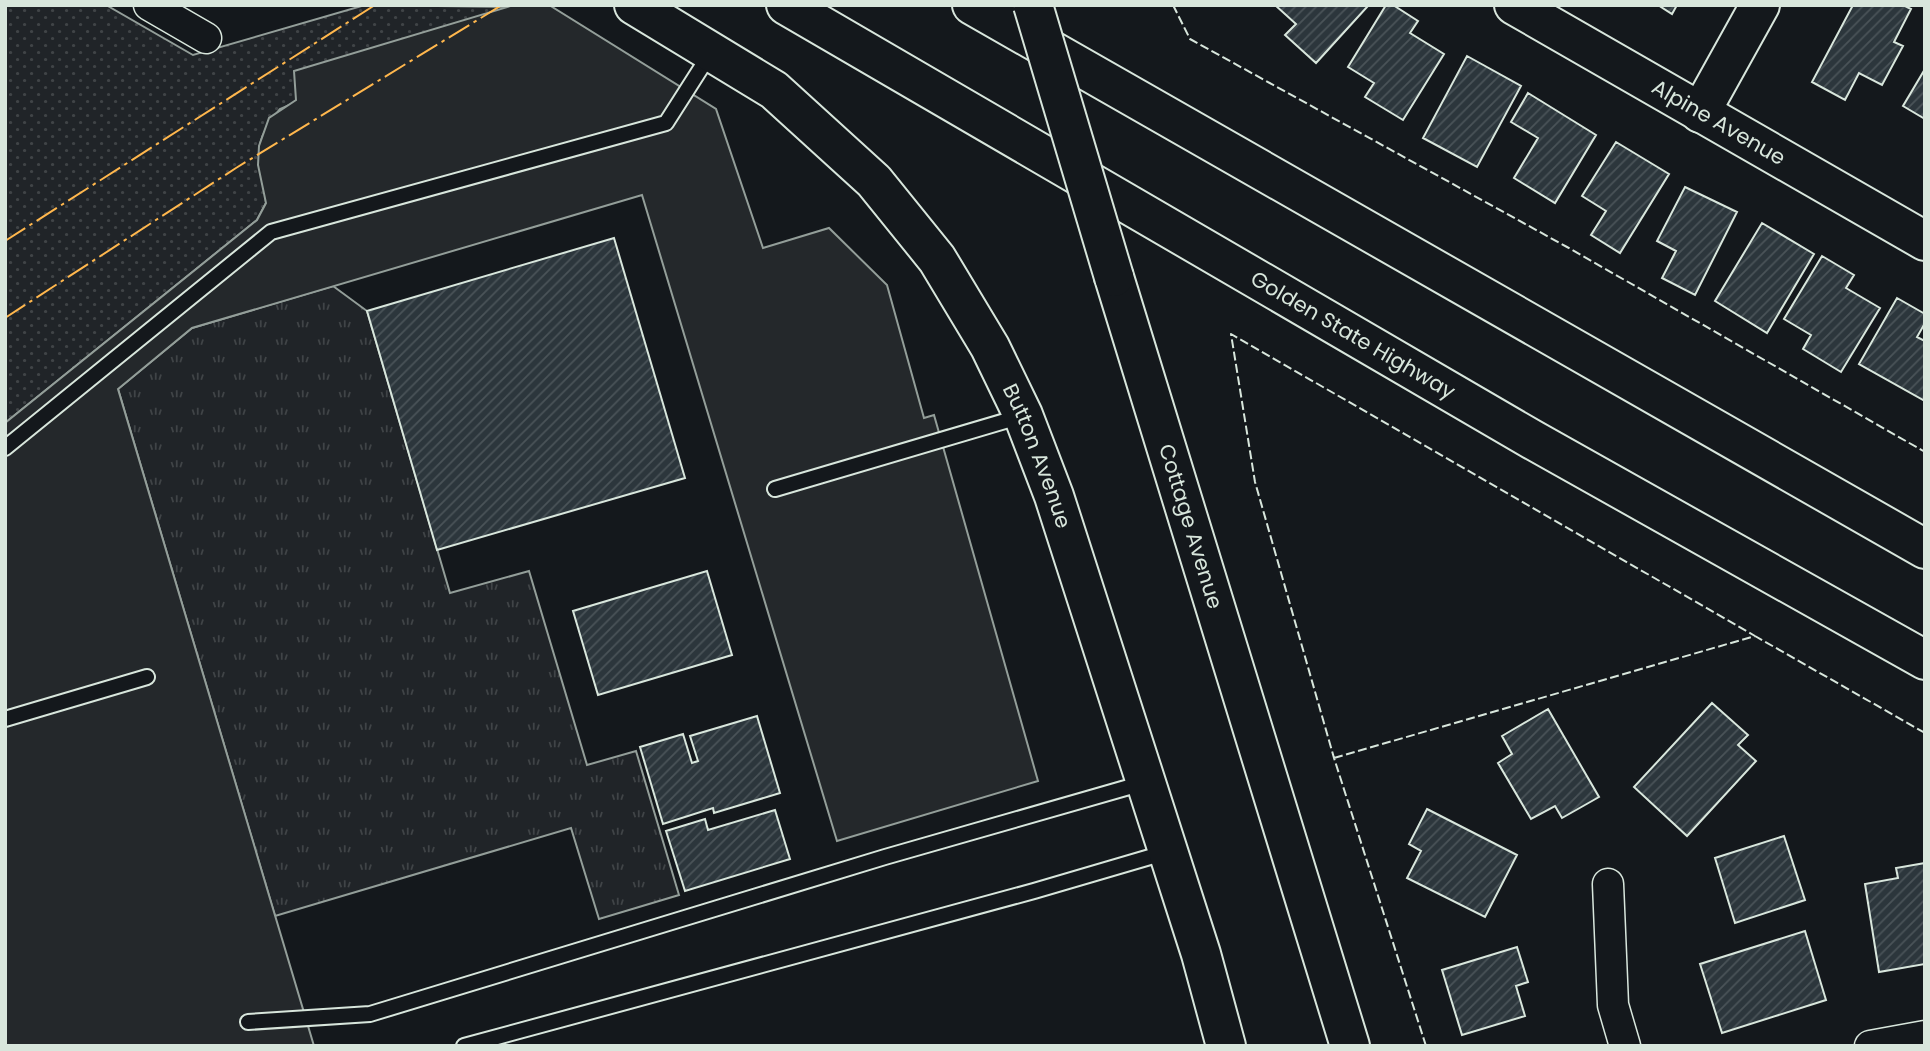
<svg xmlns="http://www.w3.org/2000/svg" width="1930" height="1051" font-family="Poppins,sans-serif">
<defs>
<pattern id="grass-tufts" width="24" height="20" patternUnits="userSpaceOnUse" patternTransform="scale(1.75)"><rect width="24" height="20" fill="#202428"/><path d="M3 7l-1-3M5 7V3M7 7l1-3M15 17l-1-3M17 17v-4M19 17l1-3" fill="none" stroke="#404447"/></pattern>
<pattern id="park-dots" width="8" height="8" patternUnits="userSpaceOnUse" patternTransform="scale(1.75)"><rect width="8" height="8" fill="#202428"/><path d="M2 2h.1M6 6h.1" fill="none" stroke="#404447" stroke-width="1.8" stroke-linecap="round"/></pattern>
<pattern id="building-hatch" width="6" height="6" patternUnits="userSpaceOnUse" patternTransform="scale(1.75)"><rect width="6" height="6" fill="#2c363c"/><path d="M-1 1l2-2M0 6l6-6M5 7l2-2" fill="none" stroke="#4a5358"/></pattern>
</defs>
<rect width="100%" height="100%" fill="#14181c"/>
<!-- grass -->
<path fill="url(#grass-tufts)" stroke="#939e99" stroke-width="2" d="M333,286l34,25 83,282 79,-22 58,194 49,-14 43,144 -80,24 -28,-91 -296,88 -157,-527 74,-61z"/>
<!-- park -->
<path fill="url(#park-dots)" stroke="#939e99" stroke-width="2" d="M5,5h101l87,50 172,-50 149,2 -234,102c-34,42 -17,48 -14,94l-9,17 -252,203z"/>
<!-- parking -->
<path fill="#24282b" stroke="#939e99" stroke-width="2" d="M514,5h35l167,104 47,139 66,-20 58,57 37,133 10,-3 104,366 -201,60 -195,-646 -450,133 -74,61 196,657h-309v-623l252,-203 9,-17 -8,-38 1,-19 10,-28 27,-18 -2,-29z"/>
<!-- building -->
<path fill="url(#building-hatch)" stroke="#d8e6dc" stroke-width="2" d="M1275,5h90l2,2 -51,56 -31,-28 11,-11z
M1386,5h7l25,16 -8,12 34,21 -41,66 -38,-23 9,-14 -26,-16z
M1658,5h19l-5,9z
M1853,5h50l8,4 -17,33 9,4 -21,39 -23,-12 -14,27 -33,-18z
M1467,56l54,30 -44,81 -54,-29z
M1925,69v50l-22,-13z
M1528,93l68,42 -41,68 -41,-25 24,-40 -27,-16z
M1616,142l53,32 -49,79 -29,-18 15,-24 -24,-15z
M1685,187l52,25 -42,83 -33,-17 14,-27 -19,-10z
M1762,223l52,31 -47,79 -52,-32z
M614,238l71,240 -248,72 -70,-239z
M1822,256l32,19 -8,13 34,20 -39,64 -38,-23 8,-14 -27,-16z
M1897,298l28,16v9l-8,14 8,4v60l-66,-37z
M707,571l25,84 -134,40 -25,-84z
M1712,703l36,32 -10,10 18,16 -69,75 -53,-49z
M1548,709l51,88 -37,21 -7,-12 -24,13 -33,-56 14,-9 -10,-18z
M757,716l23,77 -66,20 -1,-5 -50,16 -23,-77 43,-13 9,29 6,-2 -8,-25z
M1427,809l90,46 -32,62 -78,-39 14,-27 -12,-7z
M775,810l15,49 -105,32 -19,-60 39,-12 3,11z
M1784,836l21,64 -70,23 -20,-65z
M1925,863v101l-46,8 -14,-88 33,-6 -2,-10z
M1805,931l21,69 -104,33 -22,-69z
M1517,947l11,35 -12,4 9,30 -63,19 -20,-65z"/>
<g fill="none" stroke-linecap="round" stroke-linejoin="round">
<defs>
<path id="lane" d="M5,448l266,-216 395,-109 44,-69
M775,489l247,-73
M5,719l142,-42
M248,1022l122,-8 515,-157 258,-74
M464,1046l570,-155 133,-39"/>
<path id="street" d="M149,5l57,33
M1608,884l5,121 12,41
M1870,1046l55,-10"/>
<g id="secondary">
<path id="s1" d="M634,5l140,85 100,91 63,78 53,88 33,68 31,81 147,458 25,92"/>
<path id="s2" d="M1514,5l411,236"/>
<path d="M1700,113l60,-108"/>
<path id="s3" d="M1114,277l236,769"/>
</g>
<g id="highway">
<path id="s4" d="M786,5l747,435 392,220"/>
<path d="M972,5l953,544"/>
</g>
</defs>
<!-- lane casing -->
<use href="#lane" stroke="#d8e6dc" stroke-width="18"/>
<!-- street casing -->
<use href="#street" stroke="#d8e6dc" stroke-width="33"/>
<!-- secondary casing -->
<use href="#secondary" stroke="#d8e6dc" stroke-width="42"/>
<!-- highway casing -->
<use href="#highway" stroke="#d8e6dc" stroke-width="42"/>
<!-- lane -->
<use href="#lane" stroke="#14181c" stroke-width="14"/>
<!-- street -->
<use href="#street" stroke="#14181c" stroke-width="30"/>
<!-- secondary -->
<use href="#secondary" stroke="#14181c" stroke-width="38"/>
<!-- highway -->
<use href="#highway" stroke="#14181c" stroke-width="38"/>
<defs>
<path id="secondary-bridge" d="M1033,5l81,272"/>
</defs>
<!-- secondary-bridge casing -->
<use href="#secondary-bridge" stroke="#d8e6dc" stroke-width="42" stroke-linecap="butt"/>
<!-- secondary-bridge -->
<use href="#secondary-bridge" stroke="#14181c" stroke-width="38"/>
<!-- fence -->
<path stroke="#d8e6dc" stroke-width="2" stroke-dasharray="9 3.5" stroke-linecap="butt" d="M1173,5l17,34 377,208 358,205
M1334,758l421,-122 170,97
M1426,1046l-92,-288 -79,-276 -24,-148 524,302"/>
<!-- power -->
<path stroke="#ffb74d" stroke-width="2" stroke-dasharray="24 5 3.5 5" stroke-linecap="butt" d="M5,241l370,-236
M5,318l231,-150 266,-163"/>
</g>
<g text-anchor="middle" stroke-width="5" stroke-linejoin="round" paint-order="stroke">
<!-- street labels -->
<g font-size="21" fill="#d8e6dc" stroke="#14181c">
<text dy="7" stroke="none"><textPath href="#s2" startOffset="236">Alpine Avenue</textPath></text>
<text dy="7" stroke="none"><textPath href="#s4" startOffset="656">Golden State Highway</textPath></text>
<text dy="7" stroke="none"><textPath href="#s1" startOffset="621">Button Avenue</textPath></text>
<text dy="7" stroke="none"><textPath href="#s3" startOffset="261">Cottage Avenue</textPath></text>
</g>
</g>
<!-- border -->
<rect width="1930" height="1051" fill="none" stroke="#d8e6dc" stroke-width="14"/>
</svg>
